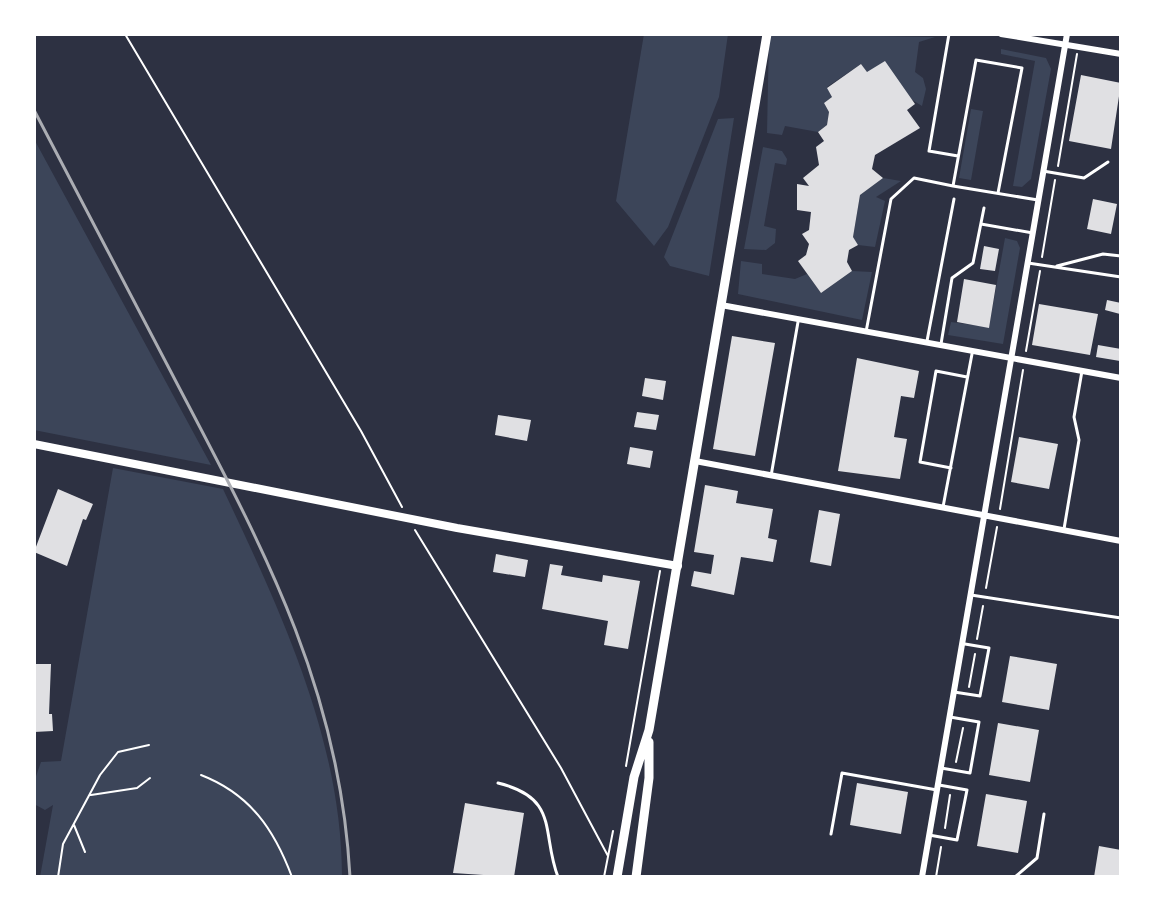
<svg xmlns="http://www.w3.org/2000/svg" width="1155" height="911" font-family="'DM Sans',sans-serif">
<rect width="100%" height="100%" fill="#2d3142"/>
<!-- green -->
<path fill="#3c4559" d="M644,34h84l-9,63 -51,130 -14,19 -38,-45z
M769,34l166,3 -16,5 -4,30 8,6 3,11 -4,17 -55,-34 -6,-8 -34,23 5,10 -8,6 5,9 -2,13 -9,7 -33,-6 -3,9 -15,-2z
M1001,49l45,9 5,11 -20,110 -9,8 -9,-1 22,-125 -34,-7z
M971,109l12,2 -12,69 -12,-2z
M734,118l-25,158 -39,-10 -6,-9 54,-138z
M34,139l177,326 -177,-35z
M763,147l19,4 5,8 -1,6 -11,-2 -11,63 12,3 -1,14 -9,7 -22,-1z
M883,178l18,3 -25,16 9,4 -10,46 -17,-2 -5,-8 7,-42z
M1005,238l12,3 3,7 -17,96 -55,-9 3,-13 38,5z
M741,261l21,3v10l33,5 12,-5 14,19 31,-22 20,1 -10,48 -124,-26z
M113,468l110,21c57,121 119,251 119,388h-302l13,-72 -8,5 -11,-6v-22l7,-20 20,-1z"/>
<!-- building -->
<path fill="#e0e0e3" d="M885,61l30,43 -8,6 13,18 -45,27 -3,14 11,9 -23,17 -7,42 5,8 -9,5 -2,12 5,9 -31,22 -23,-32 8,-6 3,-11 -7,-10 7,-4 2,-18 -14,-2v-26l12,2 -6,-8 16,-13 -3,-18 8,-6 -6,-9 9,-7 2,-13 -5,-9 8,-6 -5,-9 34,-24 6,8z
M1081,75l40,8 -10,66 -42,-8z
M1093,199l24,5 -6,30 -24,-5z
M984,246l15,3 -4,22 -15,-2z
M964,279l32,6 -7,43 -32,-6z
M1107,300l14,3 -1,11 -15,-4z
M1039,304l59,10 -8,41 -58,-10z
M732,336l43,7 -20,113 -42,-7z
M1098,345l23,4 -1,12 -24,-4z
M857,358l62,13 -5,27 -13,-2 -7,41 13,2 -7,40 -62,-8z
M645,378l21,3 -3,19 -21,-4z
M637,412l22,3 -3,15 -22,-3z
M498,415l33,5 -4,21 -32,-6z
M1019,437l39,7 -9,45 -38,-7z
M630,447l23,4 -3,17 -23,-4z
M705,485l33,6 -2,12 37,6 -5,29 9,2 -4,22 -32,-5 -7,38 -43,-9 3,-15 17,3 3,-19 -20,-3z
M58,489l35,15 -7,16 -3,-1 -16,47 -33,-14z
M819,510l21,4 -9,52 -21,-4z
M496,554l32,6 -3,17 -32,-5z
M550,564l13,2 -2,9 41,7 1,-7 37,6 -12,68 -24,-4 4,-24 -66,-12z
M1010,656l47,8 -8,46 -47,-8z
M34,664h17l-2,50h3l1,17 -19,1z
M998,723l41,7 -9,52 -41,-7z
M857,783l51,9 -7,42 -51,-9z
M986,794l41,7 -9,52 -41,-7z
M465,803l59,10 -10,64 -61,-4z
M1099,846l22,4v27h-27z"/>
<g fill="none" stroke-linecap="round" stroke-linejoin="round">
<!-- path -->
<path stroke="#fff" stroke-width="2" d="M125,34l236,397 41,76
M1058,166l19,-112
M1042,257l13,-77
M1026,351l14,-80
M1000,509l23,-139
M415,530l146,238 47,88
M986,588l11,-61
M977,639l6,-33
M969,687l6,-33
M956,762l7,-34
M626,766l34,-195
M201,775c49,19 73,54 91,102
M91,795l46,-7 13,-10
M74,825l11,27
M945,828l5,-33
M58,877l5,-33 37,-69 18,-23 31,-7
M604,877l9,-46
M936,877l5,-30"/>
<!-- service -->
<path stroke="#fff" stroke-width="3" d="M949,34l-20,117 29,5
M1043,171l41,7 24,-16
M998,193l24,-125 -46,-8 -23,126 85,14
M981,224l52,9
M1028,263l93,14
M1057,266l46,-12 18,2
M866,332l25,-133 23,-21 39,8
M927,341l27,-142
M941,344l11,-66 21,-15 11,-55
M951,468l-31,-6 16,-91 31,6
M771,476l27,-154
M943,507l29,-153
M1064,529l15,-89 -5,-23 8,-46
M971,595l150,23
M954,692l26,4 9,-48 -24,-4
M941,768l29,5 9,-51 -29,-5
M498,783c62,15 43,50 60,94
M831,834l11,-61 95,17
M929,835l28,5 10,-50 -28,-5
M1015,877l22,-19 7,-44"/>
<!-- minor -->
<path stroke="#fff" stroke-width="6" d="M1001,34l120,20
M721,305l400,73
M695,461l426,80
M922,877l145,-843"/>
<!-- tertiary -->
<path stroke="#fff" stroke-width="8" d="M34,444l423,84 221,38"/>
<!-- secondary -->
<path stroke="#fff" stroke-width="9" d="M617,877l17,-100 15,-47 118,-696
M636,877l13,-99v-36"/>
<!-- rail -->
<path stroke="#abadb3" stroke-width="3" d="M34,110c50,95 99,190 149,285 84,160 157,297 167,482"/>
</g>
<!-- border -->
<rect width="1155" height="911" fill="none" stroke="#ffffff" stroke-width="72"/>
</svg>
